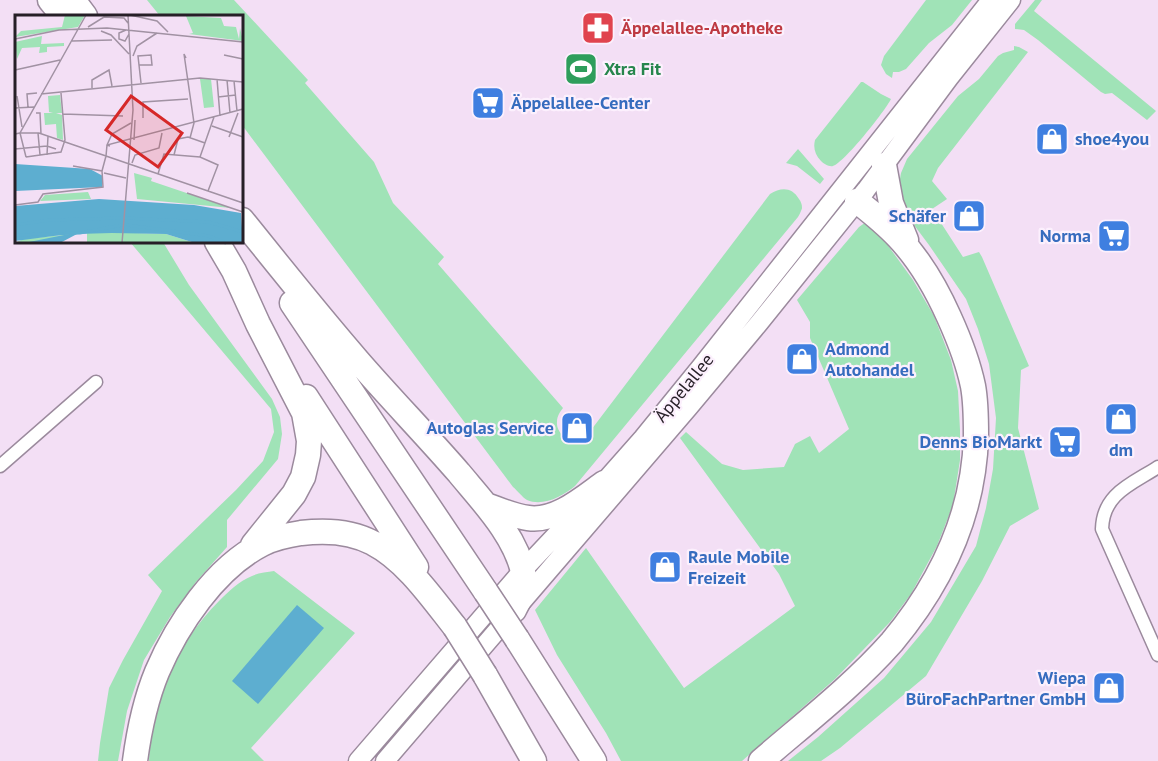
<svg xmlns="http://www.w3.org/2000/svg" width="1158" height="761" font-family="'PT Sans',sans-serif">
<rect width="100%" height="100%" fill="#f3dff5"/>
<!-- green -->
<path fill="#a0e3b7" d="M147,0h87l74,80 -3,3 69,79 19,41 51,54 -6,7 125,144c-3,4 -6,8 -6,14 -1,9 9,20 19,19 3,0 6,-2 9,-3l185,-244c11,-7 22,-7 29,5 2,3 3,5 3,9 0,1 -3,8 -4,9l-223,269c-12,10 -32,21 -48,14 -5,-3 -10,-10 -14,-13l-271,-362v-109h-82z
M926,0h46l-20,25 -23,18 -23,26 -7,3h-6l-1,6 -6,-4 -5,-9 3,-9z
M1035,0h7l-8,11 122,100 -9,9 -35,-27 -7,1 -4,-2 -63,-52 -14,-10 -9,-1v-5z
M1014,46l5,1 9,5 -90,116 -6,13 15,18 -15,10 31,48 16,-5 3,5 47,109 -8,4 -3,58 21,81 -29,17 -28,55 -56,95 -86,72 -19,13h-33l30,-24 66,-59 47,-56 45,-76 10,-38 7,-39 3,-51 -7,-54 -11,-35 -12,-30 -37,-54 -24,-32 -6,-29 2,-11 6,-14 51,-63 21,-17 19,-23 5,-3 11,-3z
M861,82h2l18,12 10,5c-6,12 -47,64 -58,67 -4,1 -9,-2 -12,-5 -6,-6 -8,-13 -6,-21z
M798,149l26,30 -4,5 -23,-18 -11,-3z
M866,222l10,7 37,51 21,36 17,44 7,31 2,39v30l-7,45 -16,41 -26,48 -21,28 -55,57 -93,82h-121l-15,-28 -49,-78 -22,-45 51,-62 98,140 111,-82 -16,-32 -99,-136 6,-6 36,32 21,6 41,-3 11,-23 15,-8 9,17 30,-24 -39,-91v-16l-13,-22 62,-73z
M130,242h33l26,43 83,114 8,18 2,17 -4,25 -51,61v27l-31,35 -26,35 -26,43 -17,51 -9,50h-20l2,-18 9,-55 14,-28 39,-69 -14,-16 88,-85 27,-29 11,-29 -3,-23z
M274,571l81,62 -104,115 13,13h-115c2,-60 28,-118 70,-160 9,-9 20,-20 33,-25 6,-3 15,-4 22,-5z"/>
<!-- water -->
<path fill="#5daed0" d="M297,605l27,23 -66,76 -26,-23z"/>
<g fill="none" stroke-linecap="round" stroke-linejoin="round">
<defs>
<path id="minor" d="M0,466l96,-84
M1158,467c-26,17 -55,26 -56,62l56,126"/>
<path id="secondary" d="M358,761l165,-191 51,-54 69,-78 57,-70 291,-368
M385,761l304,-354 70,-84 107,-133 83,-112 62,-78"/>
<path id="motorway" d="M50,0l13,16
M73,0l12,16
M884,165l7,38 15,37
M242,220c38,47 76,95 116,141 33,38 68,74 101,112 24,29 58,64 65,103 3,13 -5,23 -10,34
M217,242l17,29 24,53 46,89 5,28 -1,14 -5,22 -9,17 -41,51
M292,303l194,289
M306,397l110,170
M486,505c14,5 27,11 42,13 28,4 55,-20 76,-35
M517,639l77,122
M485,675l49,86
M135,761c4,-30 10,-60 22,-89 20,-47 58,-104 105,-128 12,-6 26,-9 39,-11 25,-3 50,-2 72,10 33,17 59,55 82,84
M761,761c44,-38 92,-75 131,-119 50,-60 82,-127 84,-206 0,-17 0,-34 -3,-50 -5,-24 -14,-47 -24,-69 -13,-29 -29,-57 -51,-80 -12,-13 -27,-25 -41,-36"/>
</defs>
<!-- minor casing -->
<use href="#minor" stroke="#9b8a9d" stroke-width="15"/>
<!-- secondary casing -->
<use href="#secondary" stroke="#9b8a9d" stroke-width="21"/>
<!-- motorway casing -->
<use href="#motorway" stroke="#9b8a9d" stroke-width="27"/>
<!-- minor -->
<use href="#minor" stroke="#fff" stroke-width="12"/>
<!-- secondary -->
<use href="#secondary" stroke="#fff" stroke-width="18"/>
<!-- motorway -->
<use href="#motorway" stroke="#fff" stroke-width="24"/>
<defs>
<path id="motorway-bridge" d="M486,592l31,47
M455,627l30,48"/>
</defs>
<!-- motorway-bridge casing -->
<use href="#motorway-bridge" stroke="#9b8a9d" stroke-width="27" stroke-linecap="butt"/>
<!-- motorway-bridge -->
<use href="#motorway-bridge" stroke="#fff" stroke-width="24"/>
</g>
<!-- icons -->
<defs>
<symbol id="pharmacy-square" viewBox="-11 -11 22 22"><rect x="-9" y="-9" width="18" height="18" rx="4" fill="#e0444e" stroke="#fcf0fd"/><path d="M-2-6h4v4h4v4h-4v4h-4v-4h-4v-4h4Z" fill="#fff"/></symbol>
<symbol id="stadium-square" viewBox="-11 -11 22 22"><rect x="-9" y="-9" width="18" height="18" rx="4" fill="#2e9e5b" stroke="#fcf0fd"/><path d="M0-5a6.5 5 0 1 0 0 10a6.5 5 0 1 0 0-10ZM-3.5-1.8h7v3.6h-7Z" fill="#fff"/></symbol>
<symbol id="supermarket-square" viewBox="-11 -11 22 22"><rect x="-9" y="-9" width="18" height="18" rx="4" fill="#3f7fe0" stroke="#fcf0fd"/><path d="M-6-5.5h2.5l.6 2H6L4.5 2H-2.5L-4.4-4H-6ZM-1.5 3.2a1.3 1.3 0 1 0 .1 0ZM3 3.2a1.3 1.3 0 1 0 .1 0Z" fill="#fff"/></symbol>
<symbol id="shop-square" viewBox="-11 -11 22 22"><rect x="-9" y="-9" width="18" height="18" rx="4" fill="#3f7fe0" stroke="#fcf0fd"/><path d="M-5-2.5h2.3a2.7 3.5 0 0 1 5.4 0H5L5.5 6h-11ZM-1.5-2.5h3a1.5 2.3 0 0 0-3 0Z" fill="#fff"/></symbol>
</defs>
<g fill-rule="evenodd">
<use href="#pharmacy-square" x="579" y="9" width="38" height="38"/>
<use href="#stadium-square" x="562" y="50" width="38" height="38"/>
<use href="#supermarket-square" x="469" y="84" width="38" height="38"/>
<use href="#shop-square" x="1033" y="120" width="38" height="38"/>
<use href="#shop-square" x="950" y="197" width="38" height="38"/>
<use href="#supermarket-square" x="1095" y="217" width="38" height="38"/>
<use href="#shop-square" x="783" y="340" width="38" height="38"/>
<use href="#shop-square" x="1102" y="400" width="38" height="38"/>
<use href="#shop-square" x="558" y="409" width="38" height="38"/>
<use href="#supermarket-square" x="1046" y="423" width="38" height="38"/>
<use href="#shop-square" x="646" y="548" width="38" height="38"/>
<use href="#shop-square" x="1090" y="669" width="38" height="38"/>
</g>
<g text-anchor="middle" stroke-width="4.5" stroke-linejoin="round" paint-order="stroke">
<!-- health labels -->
<g font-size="18" font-weight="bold" fill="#be3a42" stroke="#fcf0fd" text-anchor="start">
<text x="621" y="34">Äppelallee-Apotheke</text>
</g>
<!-- leisure labels -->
<g font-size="18" font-weight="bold" fill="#27864d" stroke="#fcf0fd" text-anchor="start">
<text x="604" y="75">Xtra Fit</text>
</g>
<!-- shop labels -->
<g font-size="18" font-weight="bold" fill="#366cbe" stroke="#fcf0fd" text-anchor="end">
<text x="511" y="109" text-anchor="start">Äppelallee-Center</text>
<text x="1075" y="145" text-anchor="start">shoe4you</text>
<text x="946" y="222">Schäfer</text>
<text x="1091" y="242">Norma</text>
<text x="825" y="355" text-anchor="start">Admond<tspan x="825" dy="21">Autohandel</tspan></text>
<text x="554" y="434">Autoglas Service</text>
<text x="1042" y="448">Denns BioMarkt</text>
<text x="1121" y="456" text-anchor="middle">dm</text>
<text x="688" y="563" text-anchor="start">Raule Mobile<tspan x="688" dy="21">Freizeit</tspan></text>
<text x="1086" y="684">Wiepa<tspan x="1086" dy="21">BüroFachPartner GmbH</tspan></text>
</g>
<!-- street labels -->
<g font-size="18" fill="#261f27" stroke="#fcf0fd">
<text transform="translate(684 388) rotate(-51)" y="6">Äppelallee</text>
</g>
</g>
<!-- overview -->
<g transform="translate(15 15)">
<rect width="228" height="228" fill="#f3dff5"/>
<path d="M50,0h20l-7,12 -63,10 6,-6 41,-4zM171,1l35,2 3,8 12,1 3,12 1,-11 3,13 -54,-7 4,-1zM27,21l-1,8 23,-1v3l-17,1v5l-8,1 1,-6 -18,1 -5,11 -2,-17zM185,64h11l3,28 -10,1zM45,80l2,18h-6l6,2 1,25 -6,-2 -1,-14 -11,1 -1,-12h9l-4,-1 -1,-16zM119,158l18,5 -1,3 80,27 -94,-9zM73,177l3,7 -51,2 5,-6zM90,217l61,2 29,9h-108v-10zM58,219l-30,8 -28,1 8,-4z" fill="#a0e3b7"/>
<path d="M0,149l75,5 13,7 -1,11 -87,4zM84,184l95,6 47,8 2,30h-48l-29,-9 -54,-1 -35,1 -17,9h-36l45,-9 -54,7v-35z" fill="#5daed0"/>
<path fill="none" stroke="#5daed0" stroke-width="3" d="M110,203l84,4 34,10M0,210l35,-5 71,-2M112,210l82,11 17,7M0,220l65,-2 42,-8"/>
<path fill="none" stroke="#a192a3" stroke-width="1.5" d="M71,0l-66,118h19l67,23M115,0l27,6 11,11M73,12l16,-10 20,1 4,5M111,15l-7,3v6l6,2 4,-7M86,16l10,4 18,19M0,24l44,-9 48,-2 136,14M57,26l40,-1M136,40l1,10h-13l-1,-9zM209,40l19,4M118,41l4,-10 20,-13M171,43l-2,-4 10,69 -4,15M124,50l2,18M0,55l45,-10M202,64l3,37M212,65l3,33M219,66l3,30M77,73v-8l17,-10 3,16M26,79l159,-16 43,4M2,81l5,31M203,82l18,-2M13,92l-1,-13 10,-1M0,93l19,-1M21,98h4l1,21M48,99l60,2M128,103v-16l45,-3M197,111l31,11M23,118l2,22M0,119l5,-1 6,24M214,122l9,-24M119,125l1,-20M95,131l-3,-1 5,-11 19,-11M0,134l32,-3 9,3M32,140l1,-19M159,140l4,-16 10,-2 17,6M91,141l1,-11 136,-36M11,142l35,-5 4,-12 -4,-47M185,142l14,-40M117,148l3,-8 24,-7 3,-15M87,156l4,-15 137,47M89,158l22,5M143,159l6,-20 36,3 18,8 -10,26M172,178l56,19M0,190l23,-3 5,-8 60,-7 -1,-16 -29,-5M107,228l11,-133 -5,-95"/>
<path fill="#d62828" fill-opacity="0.15" stroke="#d62828" stroke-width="3" d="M116,81l51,37 -24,34 -52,-37z"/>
<rect width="228" height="228" fill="none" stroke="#261f27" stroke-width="3"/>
</g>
</svg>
